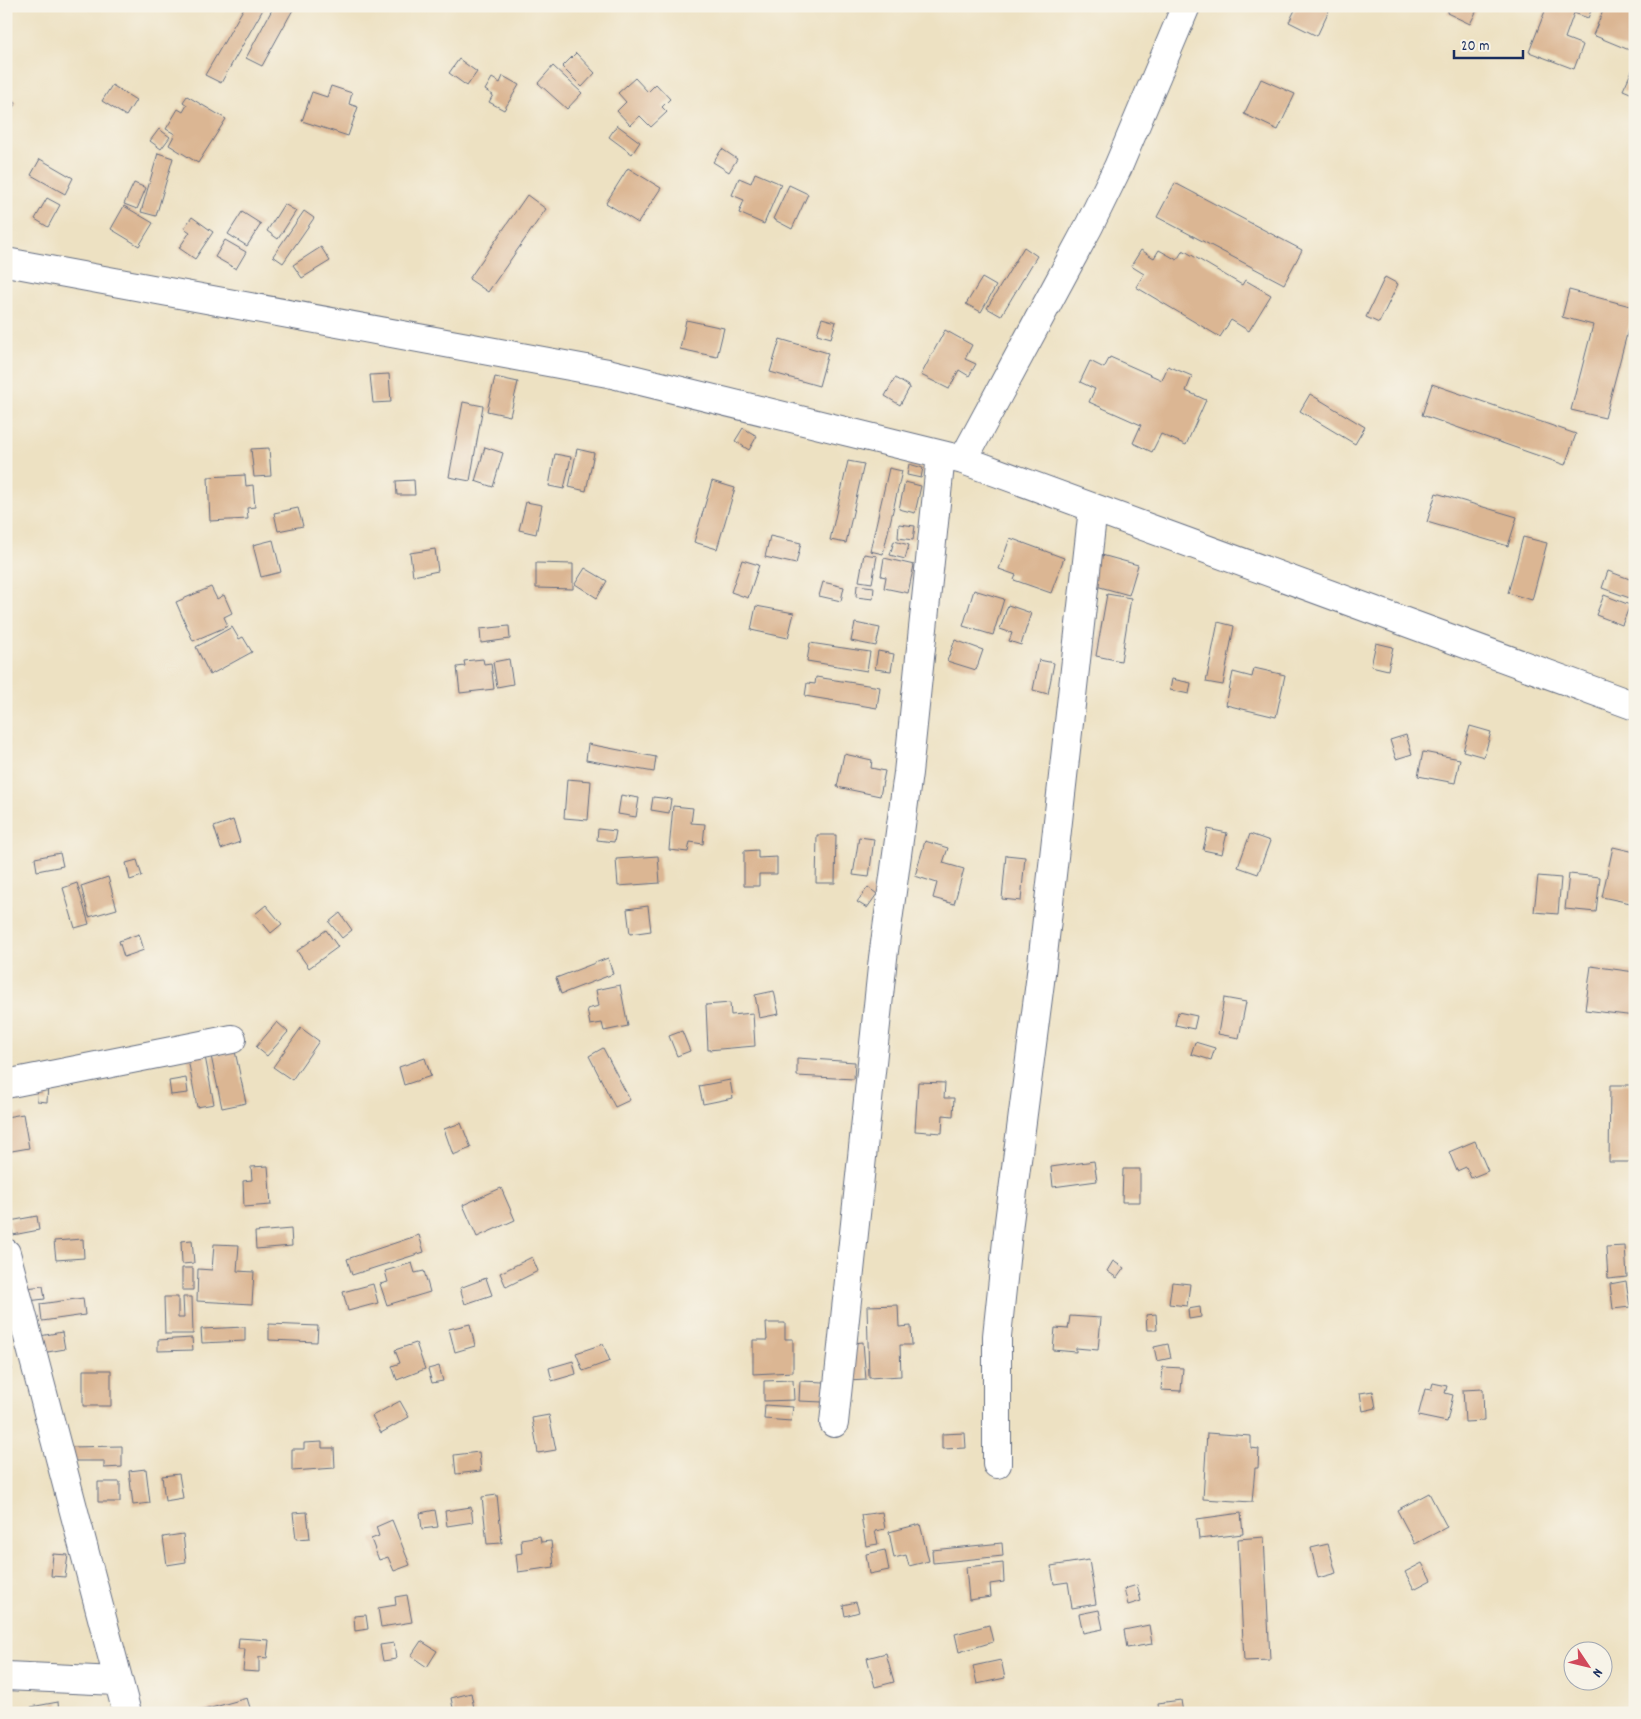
<svg xmlns="http://www.w3.org/2000/svg" width="1641" height="1719" font-family="Dekko,sans-serif">
<rect width="100%" height="100%" fill="#f7f3e8"/>
<filter id="ink" filterUnits="userSpaceOnUse"><feTurbulence type="fractalNoise" baseFrequency=".02" numOctaves="2"/><feDisplacementMap in="SourceGraphic" scale="10" xChannelSelector="R" yChannelSelector="G"/><feConvolveMatrix kernelMatrix="1 2 1 2 8 2 1 2 1" color-interpolation-filters="sRGB"/></filter>
<filter id="wash" filterUnits="userSpaceOnUse"><feTurbulence type="fractalNoise" baseFrequency=".0096" numOctaves="4" result="noise"/><feDisplacementMap in="SourceGraphic" scale="20" xChannelSelector="R" yChannelSelector="G"/><feGaussianBlur stdDeviation="1.12" result="paint"/><feColorMatrix in="noise" values="0 0 0 0 0 0 0 0 0 0 0 0 0 0 0 0 0 1.4 0 .05"/><feComposite in="paint" operator="in"/></filter>
<g filter="url(#wash)">
<rect width="100%" height="100%" fill="#ede1c2"/>
<g id="blocks">
<!-- building -->
<path fill="#dbb693" d="M245,6h20l-44,77 -16,-8z
M274,6h21l-33,60 -16,-8z
M1297,6h34l-14,30 -28,-14z
M1451,6h28l-9,18 -23,-11z
M1547,6h46l-5,12 -14,-5 -9,25 18,7 -9,24 -45,-17z
M1605,6h17l13,5 -1,41 -41,-17z
M576,53l19,20 -13,14 -20,-20z
M459,59l18,13 -10,14 -18,-13z
M1635,64v31l-12,-5z
M553,66l29,27 -15,16 -29,-26z
M503,76l16,9 -15,25 -15,-8 4,-7 -8,-5 7,-12 8,5z
M635,78l13,14 8,-8 14,15 -8,8 5,5 -16,15 -11,-11 -10,9 -13,-14 9,-9 -8,-9z
M1261,79l34,15 -17,36 -34,-16z
M112,85l24,15 -10,16 -24,-15z
M331,86l21,7 -3,11 9,3 -10,29 -46,-15 10,-29 15,5z
M6,96l10,7 -10,14z
M187,96l39,23 -28,44 -29,-18 6,-11 -9,-5 12,-20 5,3 4,-7 -4,-3z
M617,125l23,17 -8,12 -23,-17z
M159,129l11,8 -9,12 -11,-8z
M722,149l15,10 -8,13 -16,-10z
M158,153l15,5 -17,58 -15,-4z
M40,159l33,19 -8,16 -34,-19z
M628,168l33,20 -23,35 -32,-20z
M755,173l26,11 -17,40 -25,-11 5,-13 -12,-5 7,-17 12,5z
M134,183l12,5 -9,21 -13,-5z
M1175,183l127,67 -18,34 -127,-67z
M789,185l19,9 -16,35 -19,-10z
M527,195l19,14 -58,83 -19,-13z
M47,198l13,7 -12,22 -13,-8z
M284,204l12,7 -18,28 -11,-8z
M124,206l29,17 -14,23 -28,-17z
M304,211l10,7 -31,45 -10,-7z
M242,212l19,12 -14,22 -19,-12z
M192,217l21,15 -18,27 -16,-11 11,-16 -6,-4z
M225,240l21,12 -10,17 -21,-12z
M321,247l9,14 -28,17 -9,-13z
M1024,247l13,9 -36,60 -14,-8z
M1141,250l13,8 5,-8 18,10 6,-10 59,35 3,-5 26,15 -22,36 -18,-11 -11,17 -84,-50 8,-13 -13,-8z
M1385,277l13,7 -19,39 -13,-6z
M982,278l14,8 -15,26 -15,-8z
M1569,290l65,17 -29,111 -34,-8 22,-85 -31,-8z
M822,318l14,4 -5,16 -14,-4z
M686,320l38,8 -7,29 -37,-8z
M945,330l27,15 -7,14 11,5 -7,12 -10,-6 -10,19 -28,-14z
M780,339l48,14 -9,33 -49,-14z
M1110,357l52,23 6,-14 24,10 -6,15 20,9 -20,45 -25,-11 -9,18 -19,-9 8,-18 -52,-23 6,-13 -15,-7 10,-21 14,7z
M389,374l2,28 -18,1 -3,-28z
M495,377l23,5 -8,34 -23,-5z
M895,378l15,9 -10,18 -15,-9z
M1432,384l144,50 -11,31 -143,-50z
M1310,394l55,33 -10,17 -55,-33z
M463,402l20,4 -13,75 -21,-4z
M743,428l14,8 -8,14 -14,-9z
M485,447l18,6 -10,34 -18,-6z
M269,448l2,28 -17,1 -3,-28z
M577,449l17,4 -8,38 -17,-4z
M555,454l16,3 -7,32 -15,-3z
M848,461l16,3 -18,79 -16,-3z
M909,464l14,4 -2,10 -14,-3z
M889,468l13,3 -19,83 -13,-3z
M245,475l1,11 7,-1 2,22 -8,1 1,11 -38,2 -2,-44z
M414,480l1,15h-18l-1,-14z
M712,481l23,7 -18,61 -23,-7z
M905,482l16,4 -6,27 -16,-4z
M1436,493l81,24 -9,29 -81,-24z
M526,502l16,3 -6,29 -17,-4z
M298,508l5,18 -25,5 -4,-18z
M899,524l16,2 -2,14 -15,-2z
M770,536l31,7 -5,21 -31,-7z
M1523,537l24,6 -15,57 -24,-7z
M1010,538l54,20 -13,35 -37,-13 2,-5 -17,-6z
M273,540l8,32 -20,5 -8,-32z
M894,541l15,4 -4,14 -15,-4z
M435,549l3,22 -25,5 -3,-23z
M864,554l13,2 -5,27 -13,-2z
M1098,554l40,11 -9,30 -40,-11z
M884,558l30,7 -6,28 -24,-5 2,-11 -5,-1z
M742,560l17,5 -11,33 -17,-6z
M536,563l37,1v25l-37,-1z
M585,568l22,13 -10,17 -22,-14z
M1608,571l27,10v19l-33,-12z
M823,582l21,5 -3,14 -22,-5z
M857,585l17,2 -1,12 -17,-2z
M211,587l6,12 7,-4 8,18 -8,4 4,9 -35,15 -17,-39z
M974,590l30,9 -11,36 -30,-9z
M1107,594l24,4 -10,63 -25,-5z
M1604,595l26,10 -8,20 -26,-10z
M1008,605l23,8 -10,32 -12,-4 3,-8 -12,-4z
M756,606l38,7 -6,25 -37,-8z
M1218,622l16,4 -11,59 -17,-3z
M855,623l25,5 -4,18 -25,-5z
M509,626l1,13 -29,4 -1,-14z
M232,627l7,12 4,-2 9,15 -42,23 -14,-28z
M955,640l28,10 -7,20 -29,-9z
M810,643l60,9 -3,19 -60,-10z
M1376,643l17,4 -5,23 -17,-4z
M878,651l16,3 -3,17 -16,-2z
M483,659l1,5 7,-1 3,26 -34,4 -3,-26 8,-1 -1,-5z
M509,659l4,25 -16,3 -4,-25z
M1039,660l15,3 -6,31 -15,-4z
M1254,668l31,7 -9,42 -50,-12 7,-33 19,5z
M816,677l64,10 -3,21 -72,-12 2,-13 8,1z
M1172,679l19,4 -2,11 -19,-4z
M1470,726l21,6 -7,25 -21,-6z
M1406,735l6,19 -16,5 -6,-19z
M588,744l68,13 -2,15 -68,-12z
M1423,752l37,7 -5,24 -37,-7z
M844,754l28,6 -1,8 14,3 -5,25 -43,-9z
M567,779l24,2 -3,39 -24,-2z
M621,795l18,3 -3,19 -18,-3z
M653,797l18,2 -2,14 -18,-3z
M673,806l20,2 -2,15 14,1 -2,20 -13,-2 -2,10 -19,-2z
M233,820l7,22 -19,7 -7,-22z
M598,829l18,2 -2,11 -17,-2z
M1208,829l19,4 -5,21 -19,-4z
M1250,834l20,7 -12,33 -20,-7z
M817,835h19l-1,48h-19z
M859,837l15,2 -5,38 -16,-2z
M925,841l23,7 -5,15 21,6 -10,35 -21,-6 4,-15 -22,-7z
M1613,847l22,5v52l-33,-7z
M758,850v8l19,-1v17h-18v12h-15v-35z
M60,853l3,13 -26,5 -2,-13z
M1006,855l19,2 -4,44 -19,-2z
M658,856l2,27 -42,3 -2,-27z
M137,860l5,16 -12,4 -4,-17z
M1569,874l31,3 -4,35 -31,-3z
M1538,876l23,2 -3,36 -24,-2z
M108,877l9,32 -28,8 -8,-31z
M77,883l12,41 -14,4 -12,-40z
M868,887l9,7 -10,14 -10,-6z
M266,905l16,19 -11,9 -16,-19z
M648,906l3,25 -21,3 -3,-25z
M340,913l12,17 -10,8 -13,-16z
M326,930l12,17 -29,21 -12,-17z
M139,934l5,16 -20,7 -5,-16z
M608,958l5,16 -52,20 -5,-16z
M1591,966l44,6v44l-50,-6z
M620,985l8,41 -24,5 -2,-8 -12,2 -3,-16 12,-3 -3,-16z
M774,991l5,23 -20,4 -4,-23z
M1224,998l22,4 -7,36 -21,-4z
M730,1003l1,12 22,-2 2,33 -47,4 -2,-45z
M1178,1012l19,4 -3,13 -19,-4z
M277,1022l11,10 -21,24 -11,-9z
M301,1028l18,13 -27,39 -19,-13z
M682,1031l8,20 -13,5 -8,-20z
M1195,1042l20,6 -4,12 -20,-6z
M603,1048l27,52 -15,7 -26,-51z
M204,1051l10,53 -17,3 -10,-53z
M235,1051l11,52 -24,5 -11,-52z
M425,1058l6,18 -27,9 -5,-18z
M797,1058l58,4 -1,17 -57,-3z
M186,1078l2,15 -17,2 -2,-14z
M730,1080l3,18 -30,6 -4,-18z
M918,1082l27,1 -1,15h10l-1,18 -10,-1 -1,18 -27,-2z
M38,1084h10l-1,18 -10,-1z
M1610,1085h25v77h-26z
M23,1114l6,34 -23,4v-35z
M461,1123l10,25 -18,7 -9,-26z
M1475,1141l13,30 -17,7 -5,-11 -9,4 -8,-19z
M1094,1161l3,20 -44,6 -2,-20z
M268,1166l3,39 -27,2 -1,-26 9,-1 -1,-13z
M1123,1169h17v33h-18z
M501,1188l14,32 -38,17 -14,-32z
M37,1216l2,14 -26,5 -3,-14z
M291,1229l1,17 -36,3 -1,-17z
M419,1235l5,17 -72,23 -5,-16z
M83,1239l1,19 -28,2 -2,-19z
M192,1240l2,23 -12,1 -1,-23z
M214,1244l25,1 -2,26 17,1 -2,32 -55,-3 1,-32 14,1z
M1625,1246l2,31 -19,2 -2,-32z
M532,1257l6,14 -32,16 -6,-14z
M1113,1261l11,7 -7,10 -10,-7z
M412,1263l3,10 9,-2 6,21 -43,13 -7,-21 8,-2 -3,-11z
M182,1268h11v22h-11z
M486,1278l6,17 -27,9 -5,-16z
M1626,1281l4,26 -17,2 -3,-25z
M1172,1282l18,2 -3,22 -18,-2z
M373,1284l5,19 -30,8 -5,-19z
M43,1286l2,13 -17,2 -2,-13z
M164,1297h14v21h6l-1,-21h9l1,37h-28z
M83,1298l2,17 -43,6 -2,-17z
M898,1305l1,22 12,-1 1,19h-12l1,31 -32,2 -2,-72z
M1200,1307l1,10 -12,2 -1,-10z
M1156,1314l1,16h-10l-1,-15z
M1070,1316l31,2 -3,32 -22,-2v4l-23,-2 2,-22 13,1z
M766,1323h19v16h8v33l-40,2v-34h14z
M269,1324l49,2 -1,16 -48,-2z
M470,1324l5,22 -20,6 -6,-23z
M245,1327v14l-43,2 -1,-14z
M62,1332l3,17 -23,4 -2,-17z
M192,1338l1,12 -35,1v-11z
M863,1342l3,38 -19,1 -2,-22 10,-1 -1,-15z
M416,1343l9,26 -28,11 -5,-14 8,-3 -5,-13z
M603,1344l7,17 -27,10 -7,-18z
M1168,1344l3,14 -14,3 -3,-14z
M6,1350h2l4,19 -6,1z
M573,1361l3,13 -24,7 -3,-13z
M439,1366l4,15 -11,2 -4,-14z
M1163,1367l20,1 -2,23 -20,-1z
M83,1370h28v36h-28z
M793,1380l1,20 -30,1v-20z
M800,1381l24,1 -1,20 -24,-1z
M1433,1383l14,3 -2,7 8,2 -6,27 -29,-6 7,-27 6,1z
M1483,1389l1,32 -19,1 -2,-32z
M1373,1391l3,17 -13,3 -3,-18z
M400,1401l9,16 -28,16 -9,-17z
M765,1405l28,2 -2,14 -27,-2z
M549,1415l7,35 -18,3 -6,-35z
M965,1433l1,15 -24,1v-15z
M1207,1433l44,3v12l8,1 -1,19h-3l-3,34 -49,-3z
M322,1442v6h12l1,20 -43,3v-22h12v-6z
M122,1446v21l-18,1v-7h-33l-1,-14z
M479,1452l2,19 -25,3 -2,-19z
M146,1469l4,34 -17,2 -4,-34z
M179,1474l4,24 -18,3 -3,-25z
M98,1482h22v20h-22z
M1429,1493l18,34 -32,17 -18,-34z
M497,1495l5,48 -15,1 -5,-47z
M471,1507l2,15 -26,4 -2,-15z
M435,1510l3,17 -16,2 -2,-16z
M307,1512l3,26 -14,1 -3,-26z
M882,1512l3,17 -10,2 3,13 -12,2 -5,-31z
M1241,1513l2,21 -44,5 -2,-20z
M392,1520l18,45 -16,6 -6,-14 -9,3 -8,-21 8,-3 -3,-9z
M920,1524l9,37 -20,5 -3,-11 -12,3 -5,-26z
M183,1534l3,28 -19,3 -4,-28z
M540,1536l1,6 10,-1 3,26 -36,5 -2,-18 6,-1 -1,-14z
M1264,1537l6,123 -26,1 -6,-122z
M1002,1543l1,13 -70,7 -1,-13z
M1328,1544l8,29 -18,5 -7,-30z
M885,1550l4,20 -20,4 -3,-20z
M53,1554l15,1 -3,22 -14,-1z
M1089,1560l7,44 -24,4 -4,-26 -14,2 -3,-18z
M1003,1563l1,19 -14,2 1,13 -22,3 -3,-33z
M1422,1563l9,17 -17,9 -9,-17z
M1137,1585l4,16 -13,4 -4,-16z
M407,1595l5,27 -31,5 -3,-19 18,-3 -1,-8z
M856,1602l3,10 -14,4 -2,-11z
M1099,1610l4,19 -20,4 -4,-19z
M366,1615l2,14 -13,2 -1,-15z
M989,1625l4,17 -34,10 -4,-18z
M1149,1625l3,19 -25,4 -3,-18z
M239,1638l30,2 -2,18 -8,-1v15l-16,-1 2,-22h-7z
M421,1641l16,10 -10,16 -16,-11z
M394,1643l2,16 -13,2 -3,-16z
M886,1653l8,29 -19,5 -8,-29z
M1001,1660l4,18 -28,6 -4,-18z
M471,1693l4,20h-21l-3,-15z
M247,1698l4,13 -7,2h-51z
M1181,1700l2,13h-24l-1,-10z
M58,1702l1,11h-27l-1,-6z"/>
</g>
</g>
<g filter="url(#ink)">
<use href="#blocks" fill-opacity="0" stroke="#646d81" stroke-width="1"/>
<g fill="none" stroke-linecap="round" stroke-linejoin="round">
<defs>
<path id="minor" d="M6,262l602,111 355,87 672,246
M963,460l126,-234 29,-59 68,-161
M6,1084l226,-45
M6,1253l121,460
M834,1423l49,-465 25,-185 33,-318
M997,1464v-128l12,-114 31,-240 53,-474
M6,1676l111,5"/>
</defs>
<!-- minor casing -->
<use href="#minor" stroke="#646d81" stroke-width="30"/>
<!-- minor -->
<use href="#minor" stroke="#fff" stroke-width="28"/>
</g>
</g>
<!-- margin -->
<rect width="1641" height="1719" fill="none" stroke="#f7f3e8" stroke-width="25"/>
<!-- north arrow -->
<g transform="translate(1588 1666) rotate(125)"><circle r="24" fill="#f7f3e8" stroke="#9fa5b1"/>
<path d="M0-4L9 19L0 12L-9 19Z" fill="#d1495b"/>
<text y="-8" font-size="14" font-weight="bold" text-anchor="middle" fill="#1b2f5e">N</text>
</g>
<!-- scale -->
<path d="M1454 50v8h69v-8" fill="none" stroke="#1b2f5e" stroke-width="2.5"/>
<text x="1461" y="50" font-size="15" fill="#1b2f5e" stroke="#f7f3e8" stroke-width="4" paint-order="stroke">20 m</text>
</svg>
